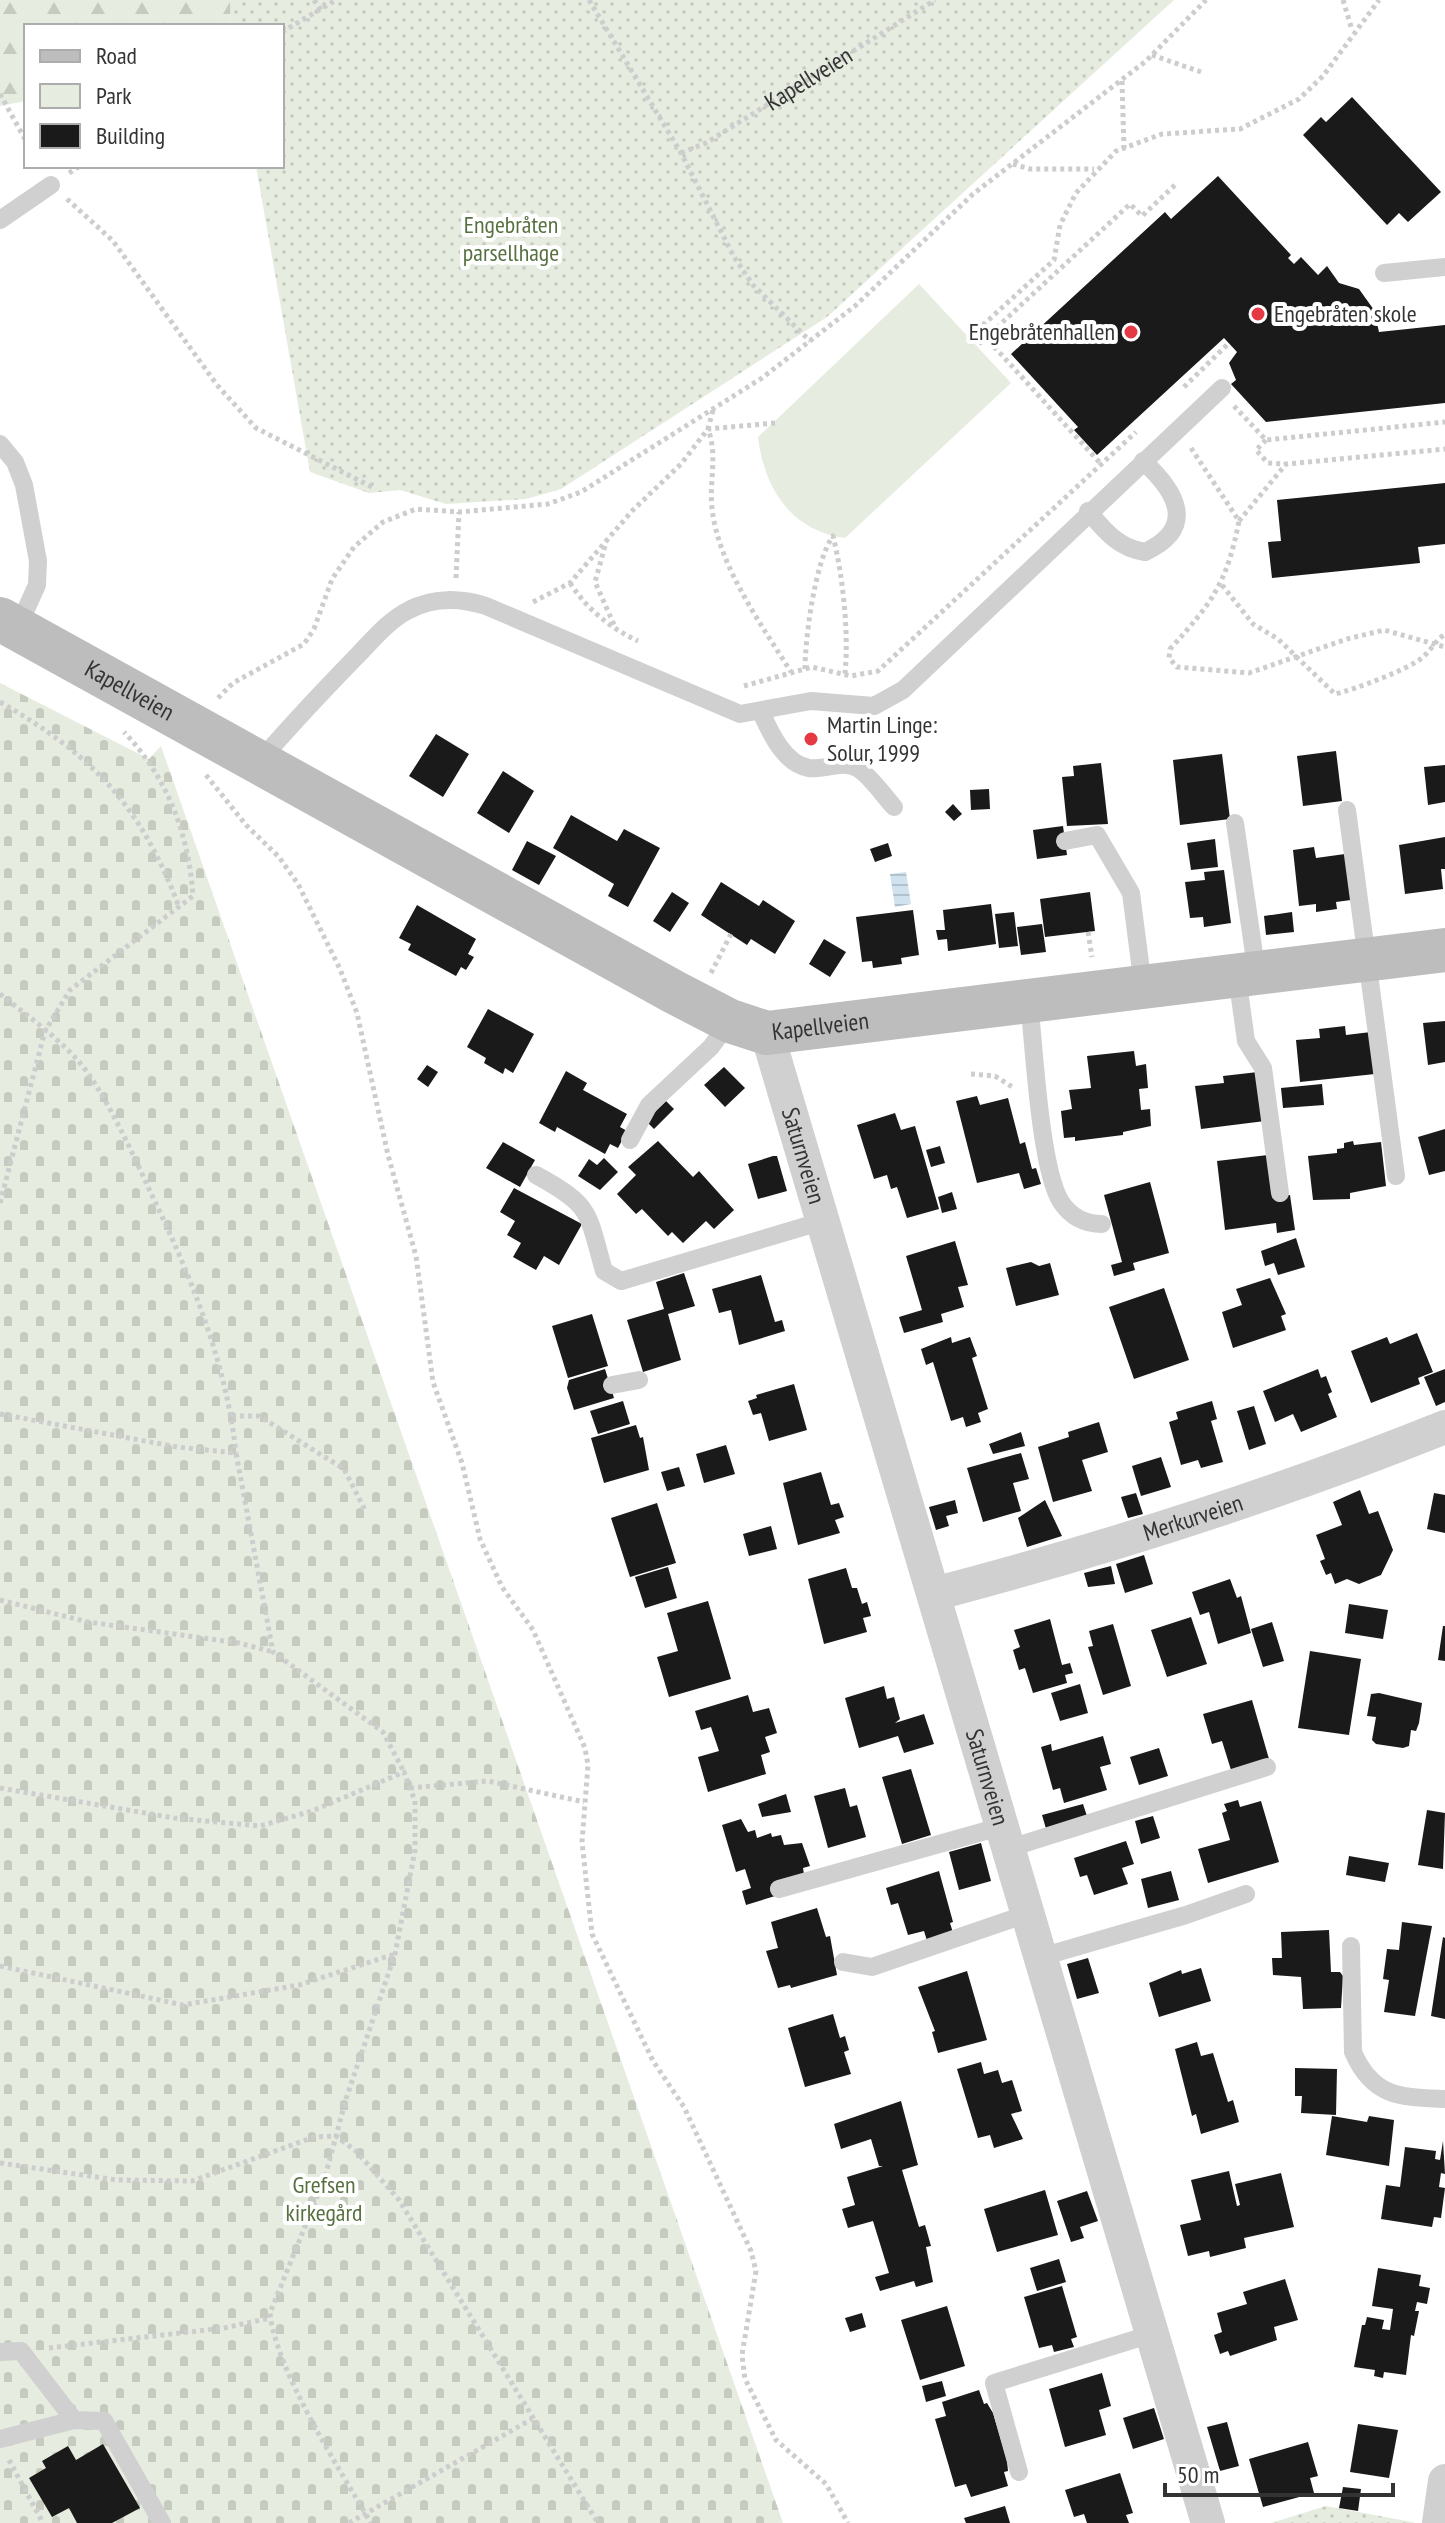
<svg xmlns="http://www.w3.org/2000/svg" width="1445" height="2523" font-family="'PT Sans Narrow',sans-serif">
<defs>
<pattern id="green-dots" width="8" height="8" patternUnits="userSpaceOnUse" patternTransform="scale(2)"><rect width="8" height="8" fill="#e6ecdf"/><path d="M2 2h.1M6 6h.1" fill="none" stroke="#c6cbc0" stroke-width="1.8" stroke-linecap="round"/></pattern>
<pattern id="forest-firs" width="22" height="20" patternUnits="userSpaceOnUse" patternTransform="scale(2)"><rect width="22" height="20" fill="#e6ecdf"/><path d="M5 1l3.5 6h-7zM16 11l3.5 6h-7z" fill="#c6cbc0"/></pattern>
<pattern id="cemetery-stones" width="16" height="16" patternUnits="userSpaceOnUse" patternTransform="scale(2)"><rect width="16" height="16" fill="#e6ecdf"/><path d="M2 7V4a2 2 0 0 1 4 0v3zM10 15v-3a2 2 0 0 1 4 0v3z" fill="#c6cbc0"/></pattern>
<pattern id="water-rules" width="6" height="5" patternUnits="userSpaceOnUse" patternTransform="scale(2)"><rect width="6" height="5" fill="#cfe2ee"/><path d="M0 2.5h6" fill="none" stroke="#b2c2cd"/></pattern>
</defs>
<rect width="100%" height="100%" fill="#fff"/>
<!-- green -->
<path fill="url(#green-dots)" d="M230,0h944l-347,317 -266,172 -35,10 -80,5 -46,-14 -31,3 -59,-21 -54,-306h26v-140h-51z
M1326,2506l86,16 3,1h-144z"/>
<!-- forest -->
<path fill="url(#forest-firs)" d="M0,0h230l1,26h-205v75l-26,5z"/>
<!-- cemetery -->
<path fill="url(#cemetery-stones)" d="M0,683l149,76 12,-13 622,1777h-783z"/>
<!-- pitch -->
<path fill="#e6ecdf" d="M919,284l92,99 -166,155c-54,-7 -81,-50 -87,-101z"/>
<!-- water -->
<path fill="url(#water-rules)" d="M906,872l5,32 -16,3 -5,-33z"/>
<!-- building -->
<path fill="#1a1a1a" d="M1352,97l89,95 -33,30 -9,-9 -12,12 -84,-90 18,-18 5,5z
M1218,176l73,79 -3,3 6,6 7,-7 17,18 9,-9 12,17 20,6 15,21 5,22 66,-7v78l-179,19 -35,-38 5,-4 -7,-17 8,-11 -13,-14 -127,117 -23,-25 4,-3 -67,-73 154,-142 6,7z
M1445,483v61l-27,3 2,16 -148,15 -4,-36 13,-1 -4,-41z
M436,734l33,20 -26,43 -34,-21z
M1336,751l6,50 -39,5 -6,-50z
M1222,754l8,65 -50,6 -7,-65z
M1101,763l7,61 -41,2 -5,-49 12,-1 -1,-10z
M1445,765v37l-17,3 -4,-38z
M503,771l31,20 -25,42 -32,-20z
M989,789l1,20 -19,1 -1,-20z
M953,804l9,10 -8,7 -9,-9z
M571,815l46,26 7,-12 36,19 -32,59 -20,-11 6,-12 -61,-36z
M1063,826l4,29 -30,4 -4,-29z
M1445,837v32h-4l2,20 -38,5 -6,-49z
M1215,839l3,28 -27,3 -4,-27z
M527,841l29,15 -17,29 -27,-15z
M888,843l4,13 -17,6 -5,-13z
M1314,847l2,11 29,-4 6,46 -15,2 1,7 -21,3v-8l-17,2 -6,-56z
M1224,870l7,53 -27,4 -1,-10 -13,1 -5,-36 20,-2 -1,-8z
M721,882l38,24 4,-6 32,21 -20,33 -24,-15 -4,6 -46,-30z
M672,892l17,11 -19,29 -17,-11z
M1090,892l5,39 -50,6 -5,-38z
M991,904l5,40 -48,7 -1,-12 -9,1 -2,-10h9l-2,-20z
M417,905l59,34 -8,15 6,3 -8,13 -5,-3 -5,9 -48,-26 3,-6 -12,-6z
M913,910l6,45 -18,3 1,6 -29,4 -1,-7 -10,1 -6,-45z
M1014,912l4,34 -19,2 -4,-34z
M1292,912l2,20 -28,3 -2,-19z
M1042,924l4,28 -25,3 -4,-28z
M824,939l22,13 -16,25 -21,-13z
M488,1009l46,25 -21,39 -8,-5 -2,6 -19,-11 2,-5 -19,-11z
M1445,1021v41l-17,3 -5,-42z
M1345,1026l1,9 25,-3 4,42 -75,8 -4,-42 24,-2 -1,-9z
M1134,1051l2,15 10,-2 2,24 -9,1 2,21 9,-1 1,17 -28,6v3l-48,6v-4l-11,1 -3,-27 11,-2 -3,-19 22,-2 -4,-32z
M427,1065l11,7 -10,15 -11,-8z
M724,1067l21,21 -20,19 -21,-22z
M566,1071l21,12 -4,7 44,24 -7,13 7,4 -9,17 -8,-4 -5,10 -48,-27 -2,5 -16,-9z
M1258,1072l7,49 -64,8 -6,-43 29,-3 -1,-7z
M1322,1084l2,21 -41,3 -2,-20z
M977,1096l3,9 28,-7 12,46 5,-2 7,27 4,-1 5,16 -17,5 -5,-16 -42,10 -21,-82z
M666,1101l8,8 -20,20 -8,-8z
M895,1113l6,17 14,-4 24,83 -32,9 -10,-31 -6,2 -4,-14 -13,4 -17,-54z
M1445,1129v42l-16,4 -11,-38z
M658,1141l35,36 6,-6 35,39 -20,19 -8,-8 -23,22 -11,-11 -4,4 -26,-27 -6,5 -19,-20 19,-19 -8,-8z
M1353,1141l1,4 27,-3 5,44 -36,7v6l-37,1 -5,-44 29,-3v-4l7,-1v-5z
M503,1142l32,18 -15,27 -34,-19z
M940,1146l5,17 -14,4 -5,-17z
M1268,1155l5,41 17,-1 5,35 -18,3 -1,-10 -51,7 -8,-69z
M773,1156h4l10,35 -29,8 -10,-35z
M604,1158l14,14 -18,18 -22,-14 11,-17 8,6z
M1150,1182l19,71 -36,10 2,7 -21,6 -3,-11 11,-3 -18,-67z
M514,1188l68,36 -23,41 -15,-9 -8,14 -23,-13 8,-14 -14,-8 8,-14 -15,-9z
M952,1192l5,17 -15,4 -4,-16z
M1296,1238l9,29 -27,8 -4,-12 -9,3 -4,-15z
M955,1241l13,44 -10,2 6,20 -23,7 2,8 -39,11 -5,-16 23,-7 -16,-54z
M1031,1262l8,4 11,-3 9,32 -43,11 -10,-38z
M684,1273l11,33 -27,8 13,46 -38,12 -16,-52 37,-11 -8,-27z
M761,1275l14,47 7,-2 3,11 -46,14 -8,-35 -12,3 -7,-24z
M1270,1278l16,36 -5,2 5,14 -53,18 -11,-36 20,-7 -6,-16z
M1164,1288l25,72 -55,19 -25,-72z
M592,1314l16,52 -40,12 -16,-52z
M1417,1333l16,39 -15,6 2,6 -49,19 -20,-52 36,-14 3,7z
M951,1337l1,6 18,-6 7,19 -5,2 16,51 -10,4 3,9 -15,5 -3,-10 -12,4 -18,-59 -7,3 -5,-16z
M605,1369l9,29 -40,12 -7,-22 2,-8z
M1318,1369l3,9 5,-2 6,16 -4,2 9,23 -36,15 -8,-18 -18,8 -12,-31z
M1445,1369v33l-9,4 -12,-29z
M794,1384l13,46 -38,11 -8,-28 -8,2 -5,-14 9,-3 -1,-3z
M623,1401l7,23 -32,10 -8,-23z
M1212,1401l5,18 -6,2 12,41 -22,6 -3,-8 -17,5 -12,-43 9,-3 -2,-7z
M1254,1406l12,38 -17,6 -12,-39z
M1099,1422l9,30 -26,8 10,31 -39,11 -15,-55 31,-10 -1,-5z
M636,1425l4,13 3,-1 6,33 -45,13 -13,-45z
M1021,1432l4,14 -32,8 -4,-10z
M726,1445l9,29 -31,9 -8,-29z
M1021,1453l8,26 -16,4 8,28 -38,11 -16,-54z
M1161,1457l10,30 -30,9 -9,-30z
M679,1467l6,19 -18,5 -6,-19z
M821,1472l10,33 8,-2 5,14 -9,3 5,13 -42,12 -15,-62z
M1360,1490l9,24 9,-3 15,39 -12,25 -22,9 -12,-5 -12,5 -4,-11 -5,2 -6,-14 5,-2 -9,-24 26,-10 -9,-23z
M1136,1493l7,21 -15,4 -7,-21z
M1434,1493l11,2v38l-18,-4z
M955,1500l3,13 -12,3 3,10 -13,4 -7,-23z
M1045,1500l17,36 -35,11 -9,-29z
M657,1503l19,60 -46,14 -19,-59z
M771,1526l6,23 -28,7 -6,-22z
M1144,1555l9,29 -28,9 -9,-29z
M1111,1566l4,18 -27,3 -4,-14z
M668,1567l9,31 -32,10 -10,-31z
M846,1568l6,20h5l5,16 5,-2 4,14 -8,2 4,14 -43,12 -16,-65z
M1230,1579l7,19 4,-2 10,37 -33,11 -9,-32 -9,3 -8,-23z
M708,1601l23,78 -62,18 -12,-40 21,-6 -11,-38z
M1349,1604l39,6 -5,29 -38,-6z
M1191,1617l16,47 -40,13 -16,-47z
M1050,1619l12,46 8,-2 3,10 -8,2 2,8 -34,10 -8,-25 -6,2 -6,-20 7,-3 -6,-17z
M1272,1622l12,39 -21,6 -12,-38z
M1113,1624l18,62 -28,9 -15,-48 5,-1 -4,-15z
M1443,1626h2v35l-7,-1z
M1310,1651l51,8 -12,76 -51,-7z
M1080,1684l8,29 -28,8 -9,-28z
M884,1686l3,13 7,-2 6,22 -5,4 29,-9 10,30 -30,9 -6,-17 -39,12 -14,-50z
M1379,1693l43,10 -3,20 -3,8 -5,-1 -2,16 -6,2 -27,-4 -4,-4 4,-23 -9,-1 4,-22z
M748,1695l5,17 16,-4 8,25 -12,4 5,15 -9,3 5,19 -58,18 -10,-35 21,-6 -8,-24 -10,3 -6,-19z
M1252,1700l17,59 -38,11 -9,-29 -10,3 -9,-30z
M1103,1736l8,28 -11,3 7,23 -43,13 -4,-15 -7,2 -12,-43 10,-3 1,7z
M1159,1748l9,28 -29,9 -9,-28z
M911,1769l20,66 -29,9 -20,-67z
M845,1788l5,19 7,-2 9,32 -38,11 -14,-52z
M786,1794l5,18 -29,5 -4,-13z
M1238,1800l2,7 21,-6 18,61 -71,21 -10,-34 32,-9 -8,-27 5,-2 -3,-7z
M1083,1804l5,15 -41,13 -5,-17z
M1427,1810l18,3 -2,56 -25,-4z
M1153,1816l7,22 -19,6 -6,-23z
M741,1819l7,13 7,-2 2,8 14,-5 1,4 9,-2 3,10 18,-2 8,23 -7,2 1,6 -33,10 4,12 -29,9 -4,-14 9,-3 -6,-19 -9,3 -14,-47z
M1126,1841l8,23 -12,4 6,16 -34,11 -7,-20 -7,2 -6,-19z
M981,1843l10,38 -32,9 -10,-38z
M1349,1856l40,7 -4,19 -39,-7z
M939,1871l14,51 -3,1 4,13 -26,8 -4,-13 -16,4 -10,-32 -7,2 -5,-17z
M1171,1871l8,29 -31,8 -7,-29z
M817,1908l9,29 4,-1 7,39 -46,13 -1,-3 -12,3 -12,-37 12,-3 -7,-26z
M1402,1922l30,4 -17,90 -31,-4 5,-32 -6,-1 4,-30 12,1z
M1329,1930l2,42h9l3,4 -2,32 -38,1 -2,-32 -28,-2 -1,-17h10l-1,-26z
M1443,1937l2,1v81l-14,-3z
M1088,1958l11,35 -22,6 -10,-35z
M1201,1968l10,33 -52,16 -10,-34 32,-13 1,4z
M967,1971l20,69 -49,13 -6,-21 3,-1 -17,-44z
M833,2014l7,24 5,-2 4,14 -5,2 7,22 -46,13 -17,-59z
M1197,2042l4,14 12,-3 15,49 5,-2 6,22 -38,12 -5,-20 -4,2 -17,-67z
M981,2062l3,12 14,-4 4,13 10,-3 10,31 -11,3 12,25 -29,9 -4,-13 -12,3 -21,-69z
M1295,2068l42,1 -1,46 -35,-2 1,-17h-7z
M901,2101l17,64 -16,5 17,57 6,-2 6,21 -5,1 7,35 -17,5 -2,-6 -34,10 -5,-14 14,-4 -16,-52 -25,7 -6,-19 13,-4 -8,-28 36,-11h-4l-8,-27 -30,10 -7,-25z
M1332,2116l35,6 2,-6 25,4 -5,46 -63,-11z
M1443,2141l2,33 -4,-1 -2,14 6,1 -4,30 -7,-1 -2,10 -51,-8 5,-34 14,2 5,-40 31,4 -1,8 5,1z
M1229,2171l8,35 3,-1 -5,-21 46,-11 13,54 -50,11 2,10 -36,9 -1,-6 -21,5 -8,-31 21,-5 -10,-40z
M1045,2190l13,45 -61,17 -13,-43z
M1087,2191l11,30 -18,6 4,11 -13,4 -14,-41z
M1059,2259l7,23 -29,9 -7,-23z
M1378,2268l43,7 -2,11 11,2 -3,16 -10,-2 -2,9h4l-5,25 -3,-1 -5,40 -22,-3 -1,6 -9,-2 1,-6 -21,-3 8,-42h3l2,-8 17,3 -2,9 8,1 3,-21 -21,-3z
M1285,2279l13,41 -24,7 3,13 -47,16 -2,-5 -8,3 -6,-19 8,-3 -5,-19 30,-9 -4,-12z
M1062,2286l15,51 -6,2 3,8 -20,5 -2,-7 -13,3 -15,-51z
M947,2306l18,60 -45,14 -19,-60z
M862,2313l4,14 -16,5 -5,-14z
M1102,2373l9,33 -12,4 7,25 -41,12 -16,-58z
M942,2381l4,15 -20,6 -4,-16z
M979,2390l5,14 3,-1 6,10 14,47 1,11 -4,1 4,14 -37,11 -5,-13 -11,3 -20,-68 11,-3 -4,-14z
M1154,2408l10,31 -31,10 -10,-31z
M1227,2422l12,44 -19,5 -13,-44z
M1358,2424l40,6 -9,48 -39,-6z
M1308,2442l10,34 -8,2 4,15 -51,14 -14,-48z
M103,2444l37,64 -28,15h-35l-8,-15 -17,9 -23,-39 17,-10 -4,-7 26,-15 8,14z
M1120,2473l13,40 -7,2 3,8h-42l-3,-9 -10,3 -9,-27z
M1343,2487l18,2 -3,22 -19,-3z
M1005,2506l5,17h-44l-2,-5z"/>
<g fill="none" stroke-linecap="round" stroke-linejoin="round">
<!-- path -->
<g stroke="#cdcdcd" stroke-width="5" stroke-dasharray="4 4" stroke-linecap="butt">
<path d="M314,0l7,10"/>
<path d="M589,0l92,153 53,104 19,28 57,56"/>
<path d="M1343,0l9,30"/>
<path d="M282,32l54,-32"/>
<path d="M1152,55l49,17"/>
<path d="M1122,81l2,67"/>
<path d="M0,94l26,47"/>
<path id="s1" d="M681,153l25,-10 229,-143"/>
<path d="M1013,164l17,5h64"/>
<path d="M69,173l11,-7"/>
<path d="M67,199l46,42 104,144 39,43 118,60"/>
<path d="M978,329l123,135"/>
<path d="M971,336l83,-76 6,-35 16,-32 40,-42 46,-17 78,-5 59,-30 24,-23 56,-76"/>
<path d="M979,344l151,-140 12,12 33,-31"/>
<path d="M1184,387l45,-44"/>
<path d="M1234,406l32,34 179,-18"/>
<path d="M775,423l-67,6c10,27 1,52 4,79 6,57 49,116 79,164"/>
<path d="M1266,440l-10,10 12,13 19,1 158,-15"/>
<path d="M1191,448l48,73c-12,62 -27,82 -69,128l-1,9 8,9 72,6 98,-34 37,-9 61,17"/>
<path d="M1239,521l47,-57"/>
<path d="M605,546l-10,36 20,45"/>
<path d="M456,578l3,-66"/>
<path d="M570,583c17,26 40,45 68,58"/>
<path d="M1222,585l31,39 25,15 57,55c18,-4 75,-25 88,-37 9,-8 12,-16 22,-23"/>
<path d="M533,602l37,-19 62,-72 49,-47 27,-35 5,-19"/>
<path d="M805,669c0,-30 10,-108 28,-133 10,41 16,96 12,138"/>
<path d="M744,686l68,-19 39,9 27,-5 258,-239"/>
<path d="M218,698l15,-15 71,-39 10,-15 18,-50 22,-32 29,-25 33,-13 43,3 89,-8 33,-12 181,-114 93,-72 118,-112 173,-133 60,-61"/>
<path d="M0,702c94,54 141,104 179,205"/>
<path d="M206,775l40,50 33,32 19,27 42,85 17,44 31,142 28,101 17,126 29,81 18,76 22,48 31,43 52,118 3,17 -6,77 10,92 61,127 31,46 67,144 5,20 -14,84 3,24 31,61 50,44 22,39"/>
<path d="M1088,932l4,25"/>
<path d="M711,973l20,-39"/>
<path d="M0,994c30,24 68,50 90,82 23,35 41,74 59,113 40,83 77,171 87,264"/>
<path d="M971,1074l24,2 19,12"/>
<path d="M0,1203l45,-172 25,-41 123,-94c-4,-62 -26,-119 -69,-164"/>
<path d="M0,1414l177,33 59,6 37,199 110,80 21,40"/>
<path d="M232,1416h27l85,53 22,43"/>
<path d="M0,1600l88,22 151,21 34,9"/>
<path d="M0,1788l174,30 86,8 52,-15 92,-39 11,29v49l-20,104 -49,145 -21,78 -55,136c6,58 70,157 101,210"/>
<path d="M410,1788l78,-7 96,21"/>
<path d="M0,1966l183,39 116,-20 96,-31"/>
<path d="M0,2163l117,17 75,1 122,-44 22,-1 21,16 42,48 199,323"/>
<path d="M49,2348l175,-20 46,-10"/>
<path d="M9,2460l34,63"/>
<path d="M349,2523l183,-104"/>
</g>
<!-- lane -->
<path stroke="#d0d0d0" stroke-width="18" d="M0,220l51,-35
M1384,273l61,-6
M0,444l15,18 9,23 14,76 -1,24 -20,44
M1088,511c17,20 30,37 57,41 52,-24 32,-60 -2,-91
M761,712c9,20 23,52 48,56 16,2 35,-9 50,1 13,9 24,26 35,38
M258,763c31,-36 63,-70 96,-104 17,-17 33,-38 55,-49 24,-13 52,-12 77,-4l254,108 71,-13 63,5 29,-16 319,-302
M1347,810l49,366
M1235,823l22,151
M1065,841l32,-6 34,58 12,93
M1237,976l9,65 17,27 17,125
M1029,1001c5,44 11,168 32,201 10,15 24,22 41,22
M630,1140l19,-35 62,-58 19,-26
M536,1175c57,31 51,37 68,96l17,10 202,-60
M612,1385l27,-5
M1010,1848l257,-81
M779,1889l224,-63
M1351,1946l2,106c20,46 48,45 92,47
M1041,1957l145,-42 60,-21
M843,1962l29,5 155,-53
M0,2352l21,-1 53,69
M0,2439l74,-19 30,1 58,102
M1019,2472l-25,-89 158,-49"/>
<!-- street -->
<g stroke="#d0d0d0" stroke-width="34">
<path id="s2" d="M767,1033l441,1490"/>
<path id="s3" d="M934,1594c175,-46 344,-100 511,-167"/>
<path d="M1439,2523l6,-42"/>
</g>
<!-- secondary -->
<path stroke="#bdbdbd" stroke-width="44" id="s4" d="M0,619l674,373 56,29 37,12 678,-83"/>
</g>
<!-- markers -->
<g fill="#e63946" stroke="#fff" stroke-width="3">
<circle cx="1258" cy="314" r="8"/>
<circle cx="1131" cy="332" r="8"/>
<circle cx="811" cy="739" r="8"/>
</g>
<g text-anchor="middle" stroke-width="8" stroke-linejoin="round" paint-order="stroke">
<!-- street labels -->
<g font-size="24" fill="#333" stroke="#fff">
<text dy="8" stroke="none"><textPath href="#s1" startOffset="148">Kapellveien</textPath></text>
<text dy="8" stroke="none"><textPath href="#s4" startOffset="148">Kapellveien</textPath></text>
<text dy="8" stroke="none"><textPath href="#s4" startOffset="926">Kapellveien</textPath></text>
<text dy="8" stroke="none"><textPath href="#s2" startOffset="128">Saturnveien</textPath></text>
<text dy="8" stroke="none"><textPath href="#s3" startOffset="270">Merkurveien</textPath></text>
<text dy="8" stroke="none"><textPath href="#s2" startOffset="776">Saturnveien</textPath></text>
</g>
<!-- park labels -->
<g font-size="24" fill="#56703f" stroke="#fff">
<text x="511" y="233">Engebråten<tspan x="511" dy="28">parsellhage</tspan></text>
<text x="324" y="2193">Grefsen<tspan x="324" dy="28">kirkegård</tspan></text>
</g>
<!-- poi labels -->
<g font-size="24" fill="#333" stroke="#fff" text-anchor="start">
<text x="1274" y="322">Engebråten skole</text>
<text x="1115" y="340" text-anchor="end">Engebråtenhallen</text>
<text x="827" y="733">Martin Linge:<tspan x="827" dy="28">Solur, 1999</tspan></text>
</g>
</g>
<!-- legend -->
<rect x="24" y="24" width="260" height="144" fill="#ffffff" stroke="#adadad" stroke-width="2"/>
<rect x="40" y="50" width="40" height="12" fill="#bdbdbd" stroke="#adadad" stroke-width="2"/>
<text x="96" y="64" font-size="24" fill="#333333">Road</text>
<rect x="40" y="84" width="40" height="24" fill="#e6ecdf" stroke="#adadad" stroke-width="2"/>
<text x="96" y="104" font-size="24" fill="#333333">Park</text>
<rect x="40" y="124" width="40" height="24" fill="#1a1a1a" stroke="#adadad" stroke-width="2"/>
<text x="96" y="144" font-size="24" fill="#333333">Building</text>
<!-- scale -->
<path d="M1165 2483v12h228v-12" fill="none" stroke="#333333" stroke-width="4"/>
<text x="1177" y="2483" font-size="24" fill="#333333" stroke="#ffffff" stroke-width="6" paint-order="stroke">50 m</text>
</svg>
